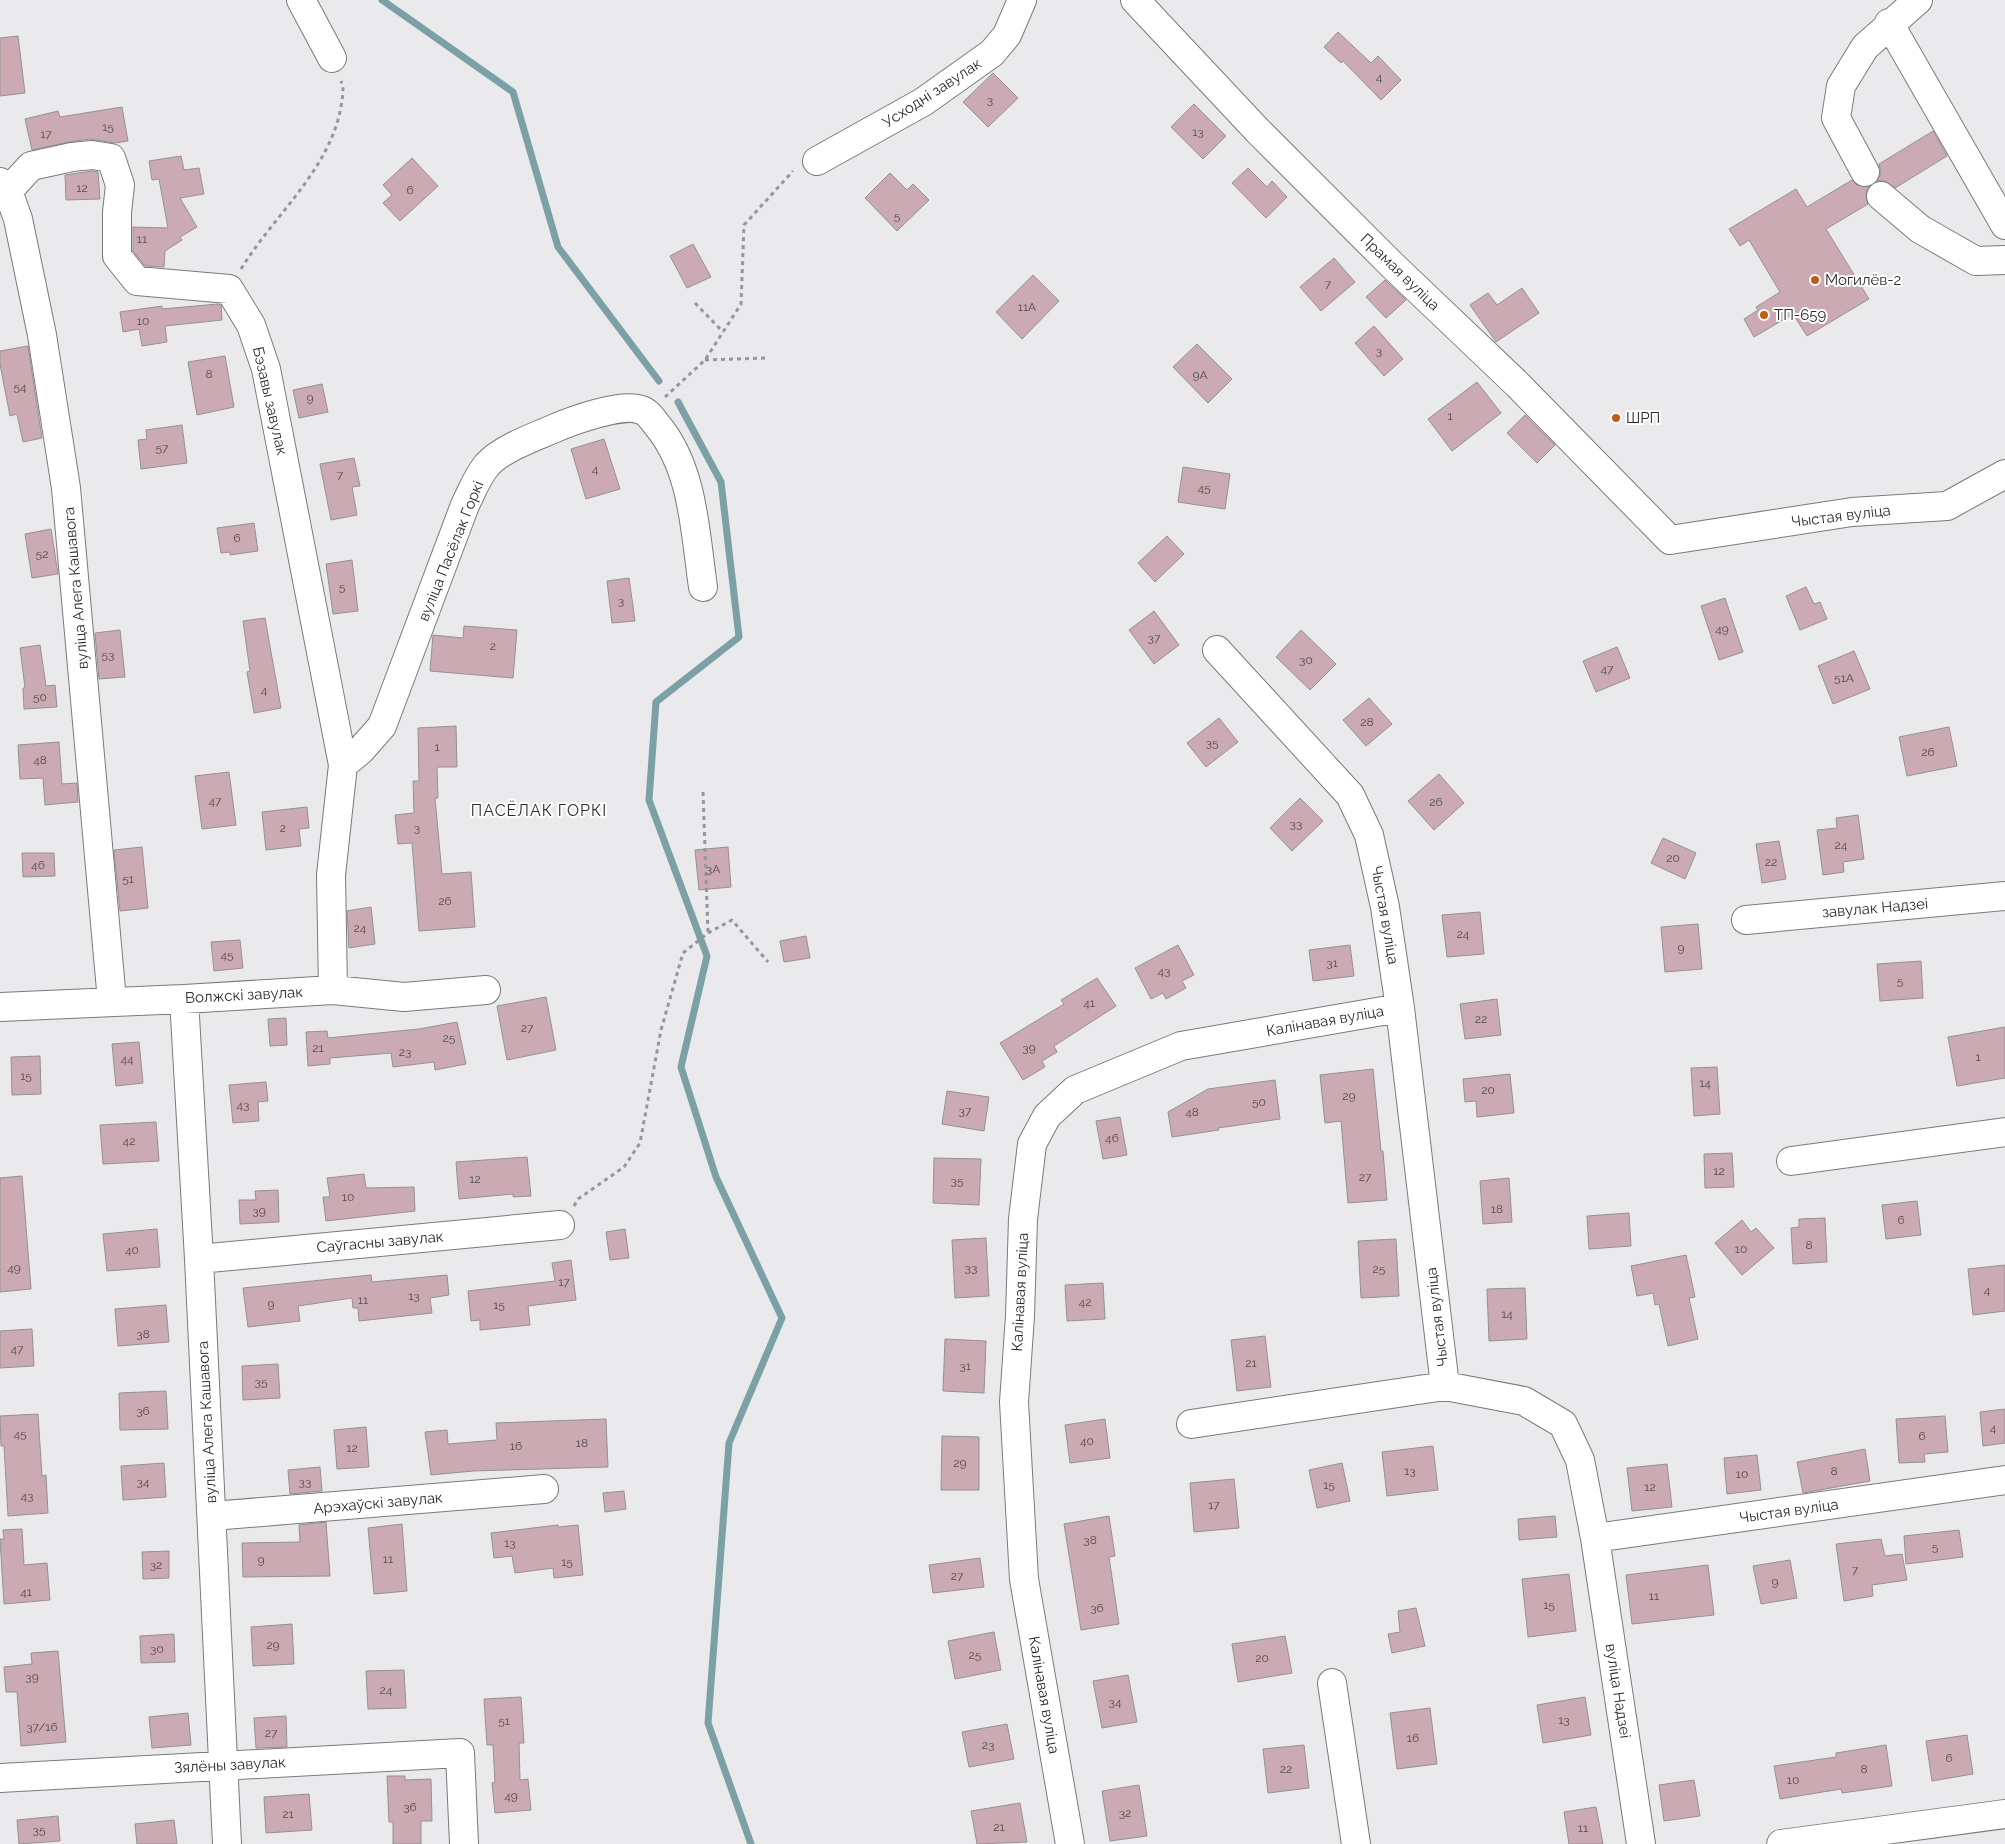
<svg xmlns="http://www.w3.org/2000/svg" width="2005" height="1844" font-family="Raleway,sans-serif">
<rect width="100%" height="100%" fill="#eaeaed"/>
<g fill="none" stroke-linecap="round" stroke-linejoin="round">
<!-- stream -->
<path stroke="#7ba0a5" stroke-width="7" d="M382,0l131,92 45,155 101,134
M678,402l43,80 18,155 -83,65 -7,98 58,156 -26,111 35,110 66,141 -53,125 -21,280 43,121"/>
</g>
<!-- building -->
<path fill="#ccaab4" stroke="#949192" d="M1338,32l33,31 7,-7 23,24 -20,20 -38,-39 -2,2 -17,-16z
M18,36l7,57 -25,3v-58z
M993,73l25,25 -30,29 -25,-25z
M1194,104l32,32 -23,23 -32,-32z
M122,107l6,34 -13,2 -25,-4 -21,3 -37,8 -7,-31 33,-8 2,6z
M1933,131l14,25 -52,32 -11,-7h-7l4,-8 -2,-9z
M181,156l3,14 15,-2 5,26 -24,4 17,29 -17,10 2,3 -17,11 -1,16 -19,-1 -12,-15v-24l35,1 -9,-49 -7,1 -3,-19z
M412,158l26,28 -38,35 -17,-18 9,-8 -9,-10z
M1248,168l19,19 5,-6 15,16 -21,21 -34,-35z
M92,171l6,1 2,27 -34,1 -1,-25z
M890,173l17,17 6,-6 16,16 -32,31 -32,-33z
M1852,180l5,5 12,2 -3,7 2,10 -42,25 43,70 -62,37 -14,-22 -39,23 -10,-18 14,-9 -2,-3 24,-15 -31,-52 -9,6 -11,-17 67,-40 11,18z
M693,244l18,33 -24,11 -17,-32z
M1334,258l21,24 -34,29 -21,-24z
M1033,275l26,26 -37,38 -26,-27z
M1385,280l21,20 -20,18 -20,-21z
M1522,288l17,25 -43,29 -26,-37 18,-12 9,12z
M218,304l3,1 1,15 -57,6 2,16 -25,4 -3,-17 -16,3 -3,-20 42,-6v3z
M1374,326l29,33 -19,17 -29,-33z
M1197,344l35,35 -24,24 -35,-36z
M28,346l14,92 -19,4 -6,-28 -7,2 -10,-52v-13z
M225,356l9,51 -37,8 -9,-53z
M1477,382l24,31 -49,38 -24,-32z
M322,384l6,28 -29,6 -6,-28z
M1525,415l30,30 -18,18 -30,-30z
M182,425l5,38 -46,6 -3,-29 9,-1 -1,-9z
M604,439l16,50 -34,10 -15,-50z
M354,458l6,28 -8,1 5,28 -26,5 -11,-56z
M1183,467l47,7 -5,35 -47,-7z
M254,523l4,28 -28,4v-3l-9,1 -4,-25z
M51,529l7,45 -26,4 -7,-44z
M1167,536l17,18 -29,28 -17,-19z
M352,560l6,51 -25,3 -7,-50z
M629,578l6,43 -23,2 -5,-42z
M1806,587l8,17 6,-2 7,17 -27,11 -14,-34z
M1725,598l18,54 -24,8 -18,-54z
M1154,611l25,34 -25,19 -25,-34z
M265,618l16,90 -27,5 -7,-41 3,-1 -7,-50z
M464,626l53,4 -4,48 -83,-7 3,-36 30,3z
M120,630l5,47 -26,2 -4,-46z
M1301,630l35,34 -26,26 -34,-33z
M40,645l6,41 9,-1 2,22 -33,2 -1,-21h2l-5,-40z
M1617,647l13,31 -34,14 -13,-31z
M1854,651l16,38 -37,15 -15,-38z
M1369,698l23,26 -26,22 -23,-26z
M1219,718l19,24 -32,25 -19,-24z
M456,726l1,41h-20l1,31h-3l7,76 29,-2 4,55 -56,4 -7,-88 -14,1 -3,-29 19,-2 -1,-32h6l-1,-53z
M1949,727l8,39 -50,10 -8,-39z
M59,742l3,42 15,-1 1,19 -33,3 -2,-27 -23,1 -2,-34z
M229,772l7,53 -34,4 -7,-53z
M1439,774l25,29 -30,27 -26,-29z
M1300,798l23,23 -31,30 -22,-23z
M307,807l2,21 -10,1 2,17 -35,4 -4,-38z
M1858,815l6,44 -21,3 1,10 -21,3 -6,-45 20,-2 -1,-10z
M1663,838l33,15 -11,26 -34,-16z
M1779,841l7,38 -24,4 -6,-39z
M142,847l6,61 -28,3 -6,-61z
M728,847l3,40 -32,3 -4,-40z
M22,853h32l1,23 -32,1z
M371,907l4,37 -26,4 -2,-37z
M1480,912l4,42 -37,3 -5,-42z
M1698,924l4,45 -37,3 -4,-45z
M806,936l4,22 -26,4 -4,-21z
M240,940l3,28 -29,3 -3,-29z
M1178,945l16,30 -12,6 4,7 -20,11 -3,-6 -12,6 -16,-31z
M1350,945l4,31 -41,5 -4,-31z
M1921,961l2,37 -43,3 -3,-37z
M1097,978l19,28 -62,40 3,6 -15,9 3,6 -22,13 -23,-37 64,-39 -3,-4z
M546,997l10,53 -49,10 -10,-54z
M1497,999l4,36 -36,4 -5,-35z
M286,1018l1,27 -17,1 -2,-27z
M457,1022l9,42 -31,6 -1,-8 -41,5 -2,-14 -61,5v6l-22,2 -2,-34 21,-1 1,7 91,-9z
M2005,1027v51l-48,8 -9,-49z
M139,1042l4,41 -27,3 -4,-42z
M40,1056l1,38 -29,1 -1,-38z
M1717,1067l3,47 -26,2 -3,-48z
M1373,1069l8,82h2l4,49 -39,3 -7,-82 -16,2 -5,-48z
M1510,1074l4,39 -37,4 -1,-16 -11,1 -2,-23z
M1275,1080l5,39 -62,9 1,2 -47,7 -4,-25 40,-23z
M266,1082l2,19 -10,1 1,19 -26,2 -4,-38z
M947,1091l42,6 -5,34 -42,-7z
M1120,1117l7,38 -24,4 -7,-38z
M156,1122l3,39 -56,3 -3,-39z
M1732,1153l2,34 -29,1 -1,-34z
M527,1157l4,39 -18,1v-3l-54,5 -3,-37z
M934,1158l47,1 -2,46 -46,-2z
M364,1174l2,14 48,-1 1,24 -89,10 -3,-24h7l-3,-19z
M22,1176l9,113 -31,3v-114z
M1509,1178l3,44 -29,2 -3,-43z
M278,1190l1,32 -39,2 -1,-24h17l-1,-9z
M1917,1201l4,34 -35,4 -4,-34z
M1629,1213l2,33 -42,3 -2,-33z
M1825,1218l2,44 -34,2 -2,-36 8,-1v-8z
M1742,1220l9,12 5,-4 18,20 -32,27 -27,-32z
M157,1229l3,38 -53,4 -4,-37z
M625,1229l4,29 -19,2 -4,-28z
M986,1238l3,58 -34,2 -3,-58z
M1396,1239l3,57 -38,2 -3,-57z
M1686,1255l9,42 -6,1 9,41 -30,7 -9,-42 -4,1 -2,-12 -16,3 -6,-30z
M571,1260l5,40 -48,6 2,19 -50,5v-10l-9,1 -3,-30 87,-10 -3,-18z
M2005,1265v46l-32,4 -5,-46z
M371,1275l1,7 75,-7 2,20 -19,3 2,15 -73,8 -1,-13h-5l-1,-10 -54,8 2,15 -52,6 -5,-39z
M1103,1283l2,36 -38,2 -2,-36z
M1525,1288l2,51 -38,2 -2,-52z
M166,1305l3,37 -51,4 -3,-37z
M32,1329l2,37 -34,2v-37z
M1265,1336l6,51 -34,4 -6,-51z
M945,1339l41,2 -2,52 -41,-2z
M278,1364l2,34 -37,2 -1,-34z
M166,1391l2,38 -48,1 -1,-37z
M2005,1409v34l-22,3 -3,-34z
M38,1414l4,62 4,-1 2,38 -40,3 -4,-70h-3l-1,-30z
M1945,1416l3,36 -24,2 1,8 -26,1 -3,-44z
M606,1419l2,48 -135,4 -42,4 -6,-43 22,-2 1,14 49,-4 -1,-17z
M1105,1419l5,39 -40,5 -5,-38z
M366,1427l3,40 -32,2 -3,-39z
M942,1436l37,1v53h-38z
M1433,1446l5,44 -51,6 -5,-44z
M1865,1449l5,32 -67,12 -6,-31z
M1757,1455l4,35 -34,4 -3,-36z
M164,1463l2,34 -43,3 -2,-34z
M1342,1463l8,38 -33,7 -8,-38z
M1667,1464l5,43 -40,4 -5,-43z
M320,1467l2,24 -32,3 -2,-24z
M1234,1479l5,49 -45,4 -4,-49z
M624,1491l2,18 -21,3 -2,-19z
M1109,1516l6,40 -6,1 10,67 -38,6 -17,-106z
M1555,1516l2,21 -38,3 -1,-21z
M326,1522l4,54 -87,1 -1,-34 58,-1 -1,-17z
M402,1524l5,67 -33,3 -6,-66z
M558,1525v2l20,-2 5,50 -29,3 -1,-10 -38,5 -3,-17 -18,2 -3,-25z
M22,1529l2,36 23,-2 3,37 -46,4 -4,-65h4l-1,-9z
M1959,1530l4,27 -57,7 -2,-28z
M1881,1539l4,17 17,-2 5,26 -35,5 1,11 -29,5 -8,-57z
M169,1551v27l-26,1 -1,-27z
M980,1558l4,29 -51,6 -4,-28z
M1790,1560l7,38 -36,6 -8,-38z
M1708,1565l6,50 -82,9 -6,-49z
M1569,1574l7,57 -48,6 -6,-58z
M1416,1608l9,38 -33,7 -4,-19 12,-2 -2,-21z
M292,1624l2,40 -41,2 -2,-39z
M994,1632l7,38 -46,9 -7,-38z
M174,1634l1,28 -34,1 -1,-27z
M1285,1636l7,37 -54,9 -6,-38z
M58,1651l8,91 -45,4 -4,-54h-11l-2,-25 28,-3 -1,-11z
M404,1670l2,38 -38,1 -2,-38z
M1128,1675l9,47 -35,6 -9,-47z
M521,1697l3,46h-5l1,37 8,-1 3,31 -36,3 -3,-30 3,-1 -2,-37h-6l-3,-46z
M1585,1697l6,38 -48,8 -6,-38z
M1430,1708l7,56 -40,5 -7,-56z
M188,1713l3,32 -39,3 -3,-31z
M286,1716l1,31 -31,1 -2,-30z
M1007,1724l7,35 -45,8 -7,-35z
M1967,1735l6,39 -41,7 -6,-40z
M1304,1745l5,43 -41,5 -5,-44z
M1886,1745l6,41 -50,7 -1,-4 -61,10 -6,-33 62,-9v-4z
M387,1776h18v4l26,-1 1,42h-11v23h-28v-22h-4z
M1694,1780l6,36 -36,5 -5,-36z
M1139,1785l8,51 -37,5 -8,-50z
M309,1794l3,36 -46,3 -2,-36z
M1020,1803l7,39 -50,2 -6,-33z
M1596,1807l7,37h-34l-5,-32z
M58,1816l2,25 -41,3 -2,-24z
M174,1820l3,24h-40l-2,-20z"/>
<g fill="none" stroke-linecap="round" stroke-linejoin="round">
<defs>
<path id="minor" d="M301,0l31,58
M1135,0l123,131 134,134 125,119 153,156 182,-28 95,-6 58,-32
M1889,23l116,202
M817,161l106,-59 69,-49 15,-18 15,-35
M1865,172l-29,-54 5,-32 24,-39 53,-47
M0,182l8,9 10,28 24,116 24,153 46,513
M8,191l23,-25 41,-9 20,-2 19,3 9,27 -3,27v44l20,25 92,8 22,36 15,44 77,396 -12,110 2,115
M1881,196l39,33 56,32 29,-1
M1217,650l133,145 19,40 16,72 15,101 45,378 79,15 39,23 17,36 15,78 410,-58
M343,765l17,-14 22,-25 83,-221c7,-14 12,-28 22,-40 14,-16 47,-28 66,-36 18,-8 70,-27 88,-19 7,2 12,10 16,15 37,44 38,108 46,162
M1746,920l259,-24
M184,999l15,260 28,585
M0,1007l184,-8 149,-9 71,7 82,-7
M1791,1161l214,-29
M199,1259l361,-34
M1191,1424l254,-38
M212,1516l332,-27
M1595,1538l46,306
M1332,1683l24,161
M0,1778l460,-25 4,91
M1070,1844l-46,-265 -10,-177 6,-86 3,-97 9,-75 15,-28 28,-26 106,-44 219,-38
M1781,1844l224,-30"/>
</defs>
<!-- minor casing -->
<use href="#minor" stroke="#7a7a7c" stroke-width="30"/>
<!-- path -->
<path stroke="#979799" stroke-width="3" stroke-dasharray="4 4" stroke-linecap="butt" d="M241,269c33,-54 88,-98 100,-162 1,-10 4,-17 0,-26
M695,303l28,29
M705,360l61,-2
M665,397l40,-37 36,-56 3,-79 49,-54
M703,792l5,141
M574,1206l4,-7 46,-32 16,-24 21,-113 22,-77 25,-20 24,-13 36,42"/>
<!-- minor -->
<use href="#minor" stroke="#fff" stroke-width="28"/>
</g>
<!-- markers -->
<g fill="#bd5d16" stroke="#fff" stroke-width="2">
<circle cx="1815" cy="280" r="5"/>
<circle cx="1764" cy="315" r="5"/>
<circle cx="1616" cy="418" r="5"/>
</g>
<g text-anchor="middle" stroke-width="4" stroke-linejoin="round" paint-order="stroke">
<!-- number labels -->
<g font-size="12" fill="#524b4d">
<text x="1379" y="81">4</text>
<text x="990" y="104">3</text>
<text x="108" y="131">15</text>
<text x="1198" y="136">13</text>
<text x="46" y="138">17</text>
<text x="82" y="192">12</text>
<text x="410" y="194">6</text>
<text x="897" y="220">5</text>
<text x="142" y="243">11</text>
<text x="1328" y="288">7</text>
<text x="1027" y="311">11А</text>
<text x="143" y="325">10</text>
<text x="1379" y="355">3</text>
<text x="209" y="378">8</text>
<text x="1200" y="379">9А</text>
<text x="20" y="391">54</text>
<text x="310" y="402">9</text>
<text x="1450" y="420">1</text>
<text x="162" y="452">57</text>
<text x="595" y="473">4</text>
<text x="340" y="479">7</text>
<text x="1204" y="492">45</text>
<text x="237" y="542">6</text>
<text x="42" y="558">52</text>
<text x="342" y="591">5</text>
<text x="621" y="605">3</text>
<text x="1722" y="633">49</text>
<text x="1154" y="642">37</text>
<text x="493" y="650">2</text>
<text x="108" y="659">53</text>
<text x="1306" y="664">30</text>
<text x="1607" y="673">47</text>
<text x="1844" y="682">51А</text>
<text x="264" y="694">4</text>
<text x="40" y="701">50</text>
<text x="1367" y="726">28</text>
<text x="1212" y="747">35</text>
<text x="437" y="751">1</text>
<text x="1928" y="756">26</text>
<text x="40" y="764">48</text>
<text x="215" y="805">47</text>
<text x="1436" y="806">26</text>
<text x="1296" y="828">33</text>
<text x="283" y="832">2</text>
<text x="417" y="832">3</text>
<text x="1841" y="849">24</text>
<text x="1673" y="862">20</text>
<text x="1771" y="866">22</text>
<text x="38" y="869">46</text>
<text x="713" y="873">3А</text>
<text x="128" y="883">51</text>
<text x="445" y="905">26</text>
<text x="360" y="932">24</text>
<text x="1463" y="938">24</text>
<text x="1681" y="952">9</text>
<text x="227" y="959">45</text>
<text x="1332" y="967">31</text>
<text x="1164" y="975">43</text>
<text x="1900" y="985">5</text>
<text x="1089" y="1007">41</text>
<text x="1481" y="1023">22</text>
<text x="527" y="1032">27</text>
<text x="449" y="1042">25</text>
<text x="318" y="1052">21</text>
<text x="1029" y="1052">39</text>
<text x="405" y="1056">23</text>
<text x="1978" y="1061">1</text>
<text x="127" y="1063">44</text>
<text x="26" y="1080">15</text>
<text x="1705" y="1087">14</text>
<text x="1488" y="1094">20</text>
<text x="1349" y="1100">29</text>
<text x="1259" y="1106">50</text>
<text x="243" y="1109">43</text>
<text x="965" y="1115">37</text>
<text x="1192" y="1116">48</text>
<text x="1112" y="1142">46</text>
<text x="129" y="1145">42</text>
<text x="1719" y="1175">12</text>
<text x="1365" y="1181">27</text>
<text x="475" y="1183">12</text>
<text x="957" y="1185">35</text>
<text x="348" y="1201">10</text>
<text x="1497" y="1213">18</text>
<text x="259" y="1215">39</text>
<text x="1901" y="1224">6</text>
<text x="1809" y="1249">8</text>
<text x="1741" y="1253">10</text>
<text x="132" y="1254">40</text>
<text x="14" y="1272">49</text>
<text x="971" y="1272">33</text>
<text x="1379" y="1273">25</text>
<text x="564" y="1286">17</text>
<text x="1987" y="1294">4</text>
<text x="414" y="1300">13</text>
<text x="363" y="1304">11</text>
<text x="1085" y="1306">42</text>
<text x="271" y="1308">9</text>
<text x="499" y="1309">15</text>
<text x="1507" y="1318">14</text>
<text x="143" y="1338">38</text>
<text x="17" y="1353">47</text>
<text x="1251" y="1367">21</text>
<text x="965" y="1370">31</text>
<text x="261" y="1386">35</text>
<text x="143" y="1415">36</text>
<text x="1993" y="1432">4</text>
<text x="20" y="1438">45</text>
<text x="1922" y="1440">6</text>
<text x="1087" y="1445">40</text>
<text x="582" y="1447">18</text>
<text x="516" y="1450">16</text>
<text x="352" y="1452">12</text>
<text x="960" y="1467">29</text>
<text x="1410" y="1475">13</text>
<text x="1834" y="1475">8</text>
<text x="1742" y="1478">10</text>
<text x="143" y="1486">34</text>
<text x="305" y="1486">33</text>
<text x="1329" y="1489">15</text>
<text x="1650" y="1491">12</text>
<text x="27" y="1500">43</text>
<text x="1214" y="1509">17</text>
<text x="1090" y="1544">38</text>
<text x="510" y="1547">13</text>
<text x="1935" y="1551">5</text>
<text x="388" y="1563">11</text>
<text x="261" y="1564">9</text>
<text x="567" y="1566">15</text>
<text x="156" y="1569">32</text>
<text x="1855" y="1574">7</text>
<text x="957" y="1580">27</text>
<text x="1775" y="1586">9</text>
<text x="26" y="1596">41</text>
<text x="1654" y="1600">11</text>
<text x="1549" y="1609">15</text>
<text x="1097" y="1612">36</text>
<text x="273" y="1649">29</text>
<text x="157" y="1653">30</text>
<text x="975" y="1659">25</text>
<text x="1262" y="1662">20</text>
<text x="32" y="1681">39</text>
<text x="386" y="1694">24</text>
<text x="1115" y="1706">34</text>
<text x="1564" y="1724">13</text>
<text x="504" y="1725">51</text>
<text x="42" y="1731">37/16</text>
<text x="271" y="1737">27</text>
<text x="1413" y="1742">16</text>
<text x="988" y="1749">23</text>
<text x="1949" y="1762">6</text>
<text x="1286" y="1773">22</text>
<text x="1864" y="1773">8</text>
<text x="1793" y="1784">10</text>
<text x="511" y="1800">49</text>
<text x="410" y="1811">36</text>
<text x="1125" y="1817">32</text>
<text x="288" y="1818">21</text>
<text x="999" y="1831">21</text>
<text x="1583" y="1832">11</text>
<text x="39" y="1834">35</text>
</g>
<!-- street labels -->
<g font-size="15" fill="#2a2b2b" stroke="#fff">
<text transform="translate(932 93) rotate(-33)" y="5">Усходні завулак</text>
<text transform="translate(1400 272) rotate(44)" y="5">Прамая вуліца</text>
<text transform="translate(270 401) rotate(77)" y="5">Бэзавы завулак</text>
<text transform="translate(1841 516) rotate(-7)" y="5">Чыстая вуліца</text>
<text transform="translate(451 551) rotate(-68)" y="5">вуліца Пасёлак Горкі</text>
<text transform="translate(76 588) rotate(-95)" y="5">вуліца Алега Кашавога</text>
<text transform="translate(1875 908) rotate(-5)" y="5">завулак Надзеі</text>
<text transform="translate(1385 915) rotate(80)" y="5">Чыстая вуліца</text>
<text transform="translate(244 995) rotate(-3)" y="5">Волжскі завулак</text>
<text transform="translate(1325 1021) rotate(-10)" y="5">Калінавая вуліца</text>
<text transform="translate(380 1242) rotate(-5)" y="5">Саўгасны завулак</text>
<text transform="translate(1020 1292) rotate(-87)" y="5">Калінавая вуліца</text>
<text transform="translate(1437 1317) rotate(-97)" y="5">Чыстая вуліца</text>
<text transform="translate(207 1422) rotate(-93)" y="5">вуліца Алега Кашавога</text>
<text transform="translate(378 1503) rotate(-5)" y="5">Арэхаўскі завулак</text>
<text transform="translate(1789 1511) rotate(-8)" y="5">Чыстая вуліца</text>
<text transform="translate(1618 1691) rotate(81)" y="5">вуліца Надзеі</text>
<text transform="translate(1044 1695) rotate(80)" y="5">Калінавая вуліца</text>
<text transform="translate(230 1765) rotate(-3)" y="5">Зялёны завулак</text>
</g>
<!-- poi labels -->
<g font-size="15" fill="#2a2b2b" stroke="#fff" text-anchor="start">
<text x="1825" y="285">Могилёв-2</text>
<text x="1774" y="320">ТП-659</text>
<text x="1626" y="423">ШРП</text>
</g>
<!-- neighbourhood labels -->
<g font-size="16" letter-spacing="1" fill="#2a2b2b" stroke="#fff">
<text x="539" y="816">ПАСЁЛАК ГОРКІ</text>
</g>
</g>
</svg>
